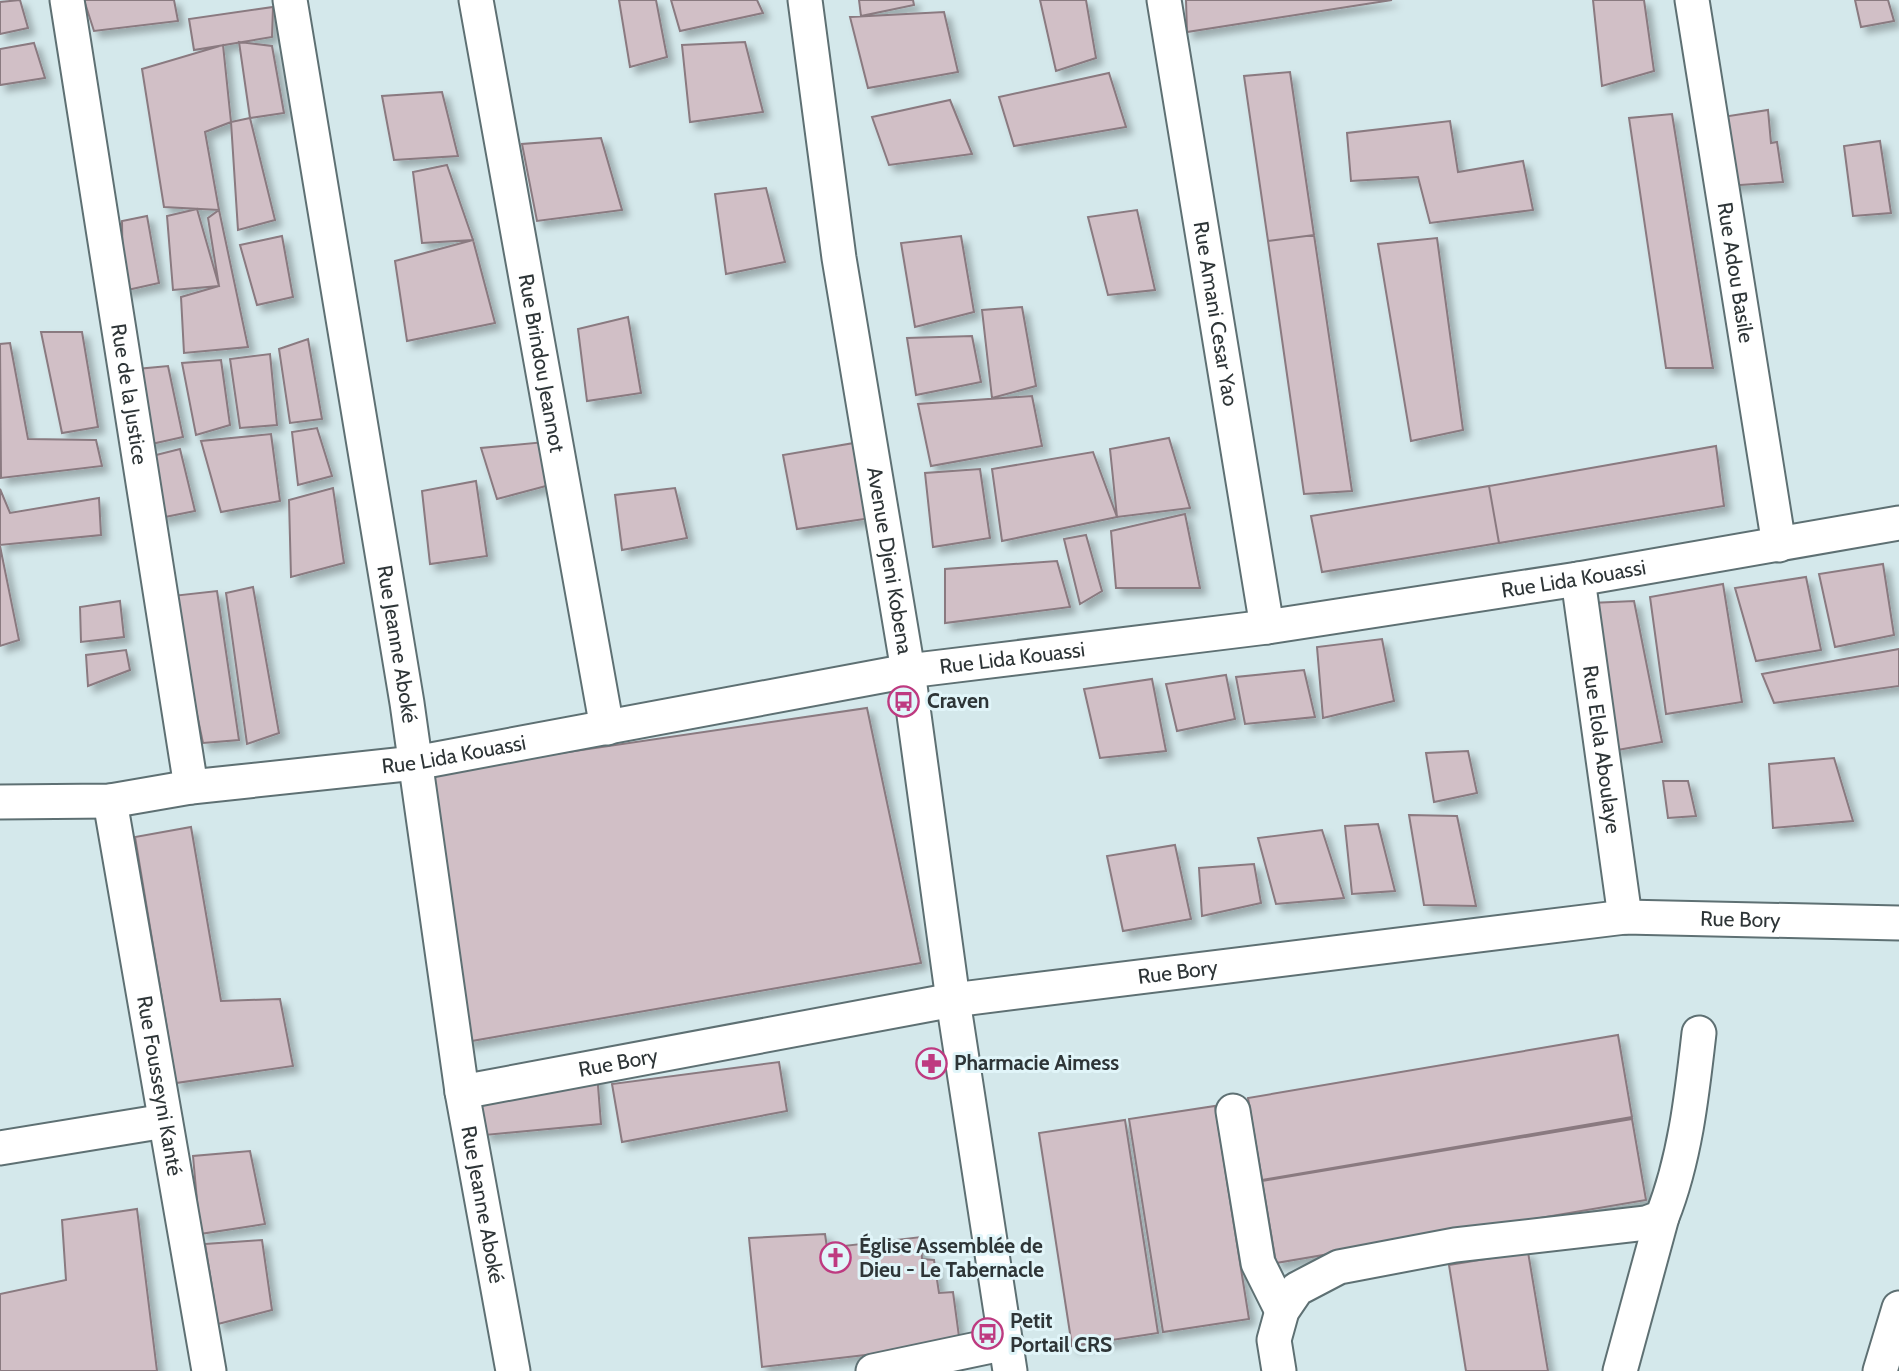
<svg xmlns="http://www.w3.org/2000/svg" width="1899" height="1371" font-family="Cabin,sans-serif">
<defs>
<filter id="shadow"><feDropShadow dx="6" dy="6" stdDeviation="3.5" flood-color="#0004"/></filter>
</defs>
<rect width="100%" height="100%" fill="#d4e8eb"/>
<!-- building -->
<path fill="#d1bfc6" stroke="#8a7a80" stroke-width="2" filter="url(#shadow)" d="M20,0l8,28 -28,6v-32z
M84,0h90l4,21 -84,10z
M619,0h37l11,57 -37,10z
M671,0h86l6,13 -83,18z
M859,0h54l1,5 -53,11z
M1040,0h46l10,58 -40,13z
M1186,0h206l-205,32z
M1593,0h51l10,71 -52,15z
M1855,0h33l6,21 -33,6z
M273,7l-1,30 -78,13 -5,-31z
M944,12l14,60 -90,16 -18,-71z
M239,42l33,4 12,67 -34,5z
M745,42l18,70 -73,10 -8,-77z
M34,43l11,35 -45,7v-36z
M223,45l8,77 -26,10 14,78 -55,-3 -22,-138z
M1290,72l24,163 -46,6 -24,-165z
M1109,73l17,54 -112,19 -15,-49z
M442,92l16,64 -64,4 -12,-64z
M950,100l22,54 -83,11 -17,-48z
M1768,110l3,33 6,-1 6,40 -57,4 -10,-68z
M1672,114l41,254h-47l-37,-250z
M250,118l25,102 -37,10 -7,-108z
M1450,121l8,51 65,-11 10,49 -103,13 -12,-46 -67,4 -4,-48z
M601,138l21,72 -85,11 -15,-77z
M1880,141l11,72 -38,3 -9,-70z
M447,165l26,75 -51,3 -9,-71z
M766,188l19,74 -59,12 -11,-80z
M197,209l22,77 -46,4 -6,-74z
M219,210l29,137 -64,6 -3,-56 38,-11 -11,-68z
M1137,210l18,80 -47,5 -20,-78z
M147,216l12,67 -36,8 -1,-70z
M1314,235l38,256 -48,3 -36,-253z
M282,236l11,61 -36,8 -17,-60z
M961,236l13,76 -59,15 -14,-84z
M1437,238l26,192 -52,11 -33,-197z
M473,240l22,83 -88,18 -12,-80z
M1022,307l14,79 -44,12 -10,-88z
M628,317l13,76 -54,8 -9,-72z
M41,332h41l16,95 -36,6z
M972,336l9,46 -65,13 -9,-57z
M308,339l14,80 -32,4 -11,-74z
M10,343l18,96 68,1 6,26 -101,12 -1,-134z
M270,354l7,71 -37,3 -10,-69z
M221,360l9,65 -34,10 -14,-72z
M168,366l15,71 -36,8 -10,-76z
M1032,396l10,50 -111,20 -13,-62z
M317,428l15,48 -34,9 -6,-53z
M271,434l9,67 -59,11 -20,-71z
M1169,438l21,70 -73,9 -7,-68z
M545,442l1,44 -49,13 -16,-51z
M854,443l17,75 -74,11 -14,-74z
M1716,446l8,60 -225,37 -10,-57z
M180,449l15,62 -35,7 -8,-62z
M1093,452l24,65 -115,24 -10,-72z
M980,469l10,69 -57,9 -8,-74z
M476,481l11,75 -57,8 -8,-73z
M1489,486l10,57 -177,29 -11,-56z
M333,488l11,75 -53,14 -2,-77z
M675,488l12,50 -65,12 -7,-55z
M0,489l10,24 89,-15 2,37 -101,10z
M1185,514l15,74h-84l-5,-57z
M1086,535l16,56 -22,13 -16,-65z
M0,546l19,94 -19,6z
M1057,561l13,46 -125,16v-54z
M1883,564l11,71 -59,12 -16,-73z
M1806,577l15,73 -65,11 -21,-73z
M1723,584l19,118 -76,12 -16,-117z
M253,587l26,146 -32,11 -21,-151z
M217,591l22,149 -36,3 -31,-147z
M120,601l4,36 -43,5 -1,-35z
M1634,601l28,141 -50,9 -21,-148z
M1382,639l12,62 -71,17 -6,-71z
M1899,649v37l-125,17 -12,-29z
M126,650l4,20 -42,16 -2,-31z
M1304,670l11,47 -70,7 -9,-47z
M1226,675l9,44 -58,12 -11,-47z
M1152,679l14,72 -66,7 -16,-69z
M867,708l54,255 -455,79 -34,-270z
M1468,751l9,42 -43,9 -8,-49z
M1834,758l19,63 -80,7 -4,-64z
M1663,781h25l8,35 -28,2z
M1409,815l48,1 19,90 -52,-1z
M1378,824l17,67 -43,3 -7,-68z
M191,827l30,174 59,-2 13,67 -117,17 -41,-246z
M1322,830l22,68 -68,6 -18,-66z
M1175,845l16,74 -68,12 -16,-75z
M1254,864l7,39 -59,13 -3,-48z
M1618,1035l14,82 -370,63 -14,-82z
M779,1062l8,49 -165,31 -10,-58z
M597,1073l4,51 -116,11 -9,-46z
M1215,1106l34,213 -86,13 -34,-213z
M1632,1119l14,81 -370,63 -14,-82z
M1125,1120l33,213 -86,13 -33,-213z
M250,1151l15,73 -65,10 -7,-78z
M137,1209l20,162h-157v-77l66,-14 -4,-60z
M825,1234l2,14 94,-11 1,22 12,1 5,33 14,-1 7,52 -198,23 -13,-129z
M262,1240l10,70 -54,14 -13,-80z
M1528,1252l20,119h-82l-17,-106z"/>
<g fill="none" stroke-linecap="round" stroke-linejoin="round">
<defs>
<g id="minor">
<path id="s1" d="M67,0l124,787"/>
<path id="s2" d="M290,0l117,703 55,389 51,279"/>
<path id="s3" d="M476,0l131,728"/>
<path id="s4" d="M805,0l34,258 69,413 45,329 57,371"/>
<path id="s5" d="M1164,0l103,627"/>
<path id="s6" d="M1692,0l87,545"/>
<path id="s7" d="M1578,579l47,338"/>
<path id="s8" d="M110,801l99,570"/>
<path id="s9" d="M0,802l110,-1 81,-14 224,-24 493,-92 359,-44 311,-48 321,-56"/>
<path id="s10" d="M462,1092l491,-92 672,-83 274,6"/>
<path d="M1233,1111l25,152 24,48"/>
<path d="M0,1148l165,-27"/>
<path d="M873,1371l133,-28"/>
<path d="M1279,1371l-5,-31 8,-29 15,-22 42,-22 116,-22 191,-22 16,-6c23,-58 30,-122 37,-184"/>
<path d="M1620,1371l42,-154"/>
<path d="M1880,1371l19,-63"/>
</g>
</defs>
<!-- minor casing -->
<use href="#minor" stroke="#5e7073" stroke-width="37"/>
<!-- minor -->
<use href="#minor" stroke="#fff" stroke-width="33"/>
</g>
<!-- icons -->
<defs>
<symbol id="bus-ring" viewBox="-11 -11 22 22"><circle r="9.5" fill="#e1f5f9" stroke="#be3a80" stroke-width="1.5"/><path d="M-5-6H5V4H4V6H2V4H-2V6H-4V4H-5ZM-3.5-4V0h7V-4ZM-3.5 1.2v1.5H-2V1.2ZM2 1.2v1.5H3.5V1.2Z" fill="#be3a80"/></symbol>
<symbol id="pharmacy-ring" viewBox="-11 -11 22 22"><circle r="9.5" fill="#e1f5f9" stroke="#be3a80" stroke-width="1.5"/><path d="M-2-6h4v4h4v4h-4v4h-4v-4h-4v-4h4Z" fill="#be3a80"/></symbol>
<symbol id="church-ring" viewBox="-11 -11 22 22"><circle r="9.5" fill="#e1f5f9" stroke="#be3a80" stroke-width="1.5"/><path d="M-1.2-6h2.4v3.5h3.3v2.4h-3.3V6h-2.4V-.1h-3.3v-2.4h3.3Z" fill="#be3a80"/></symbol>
</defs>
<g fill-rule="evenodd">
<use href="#bus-ring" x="886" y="684" width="35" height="35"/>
<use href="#pharmacy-ring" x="914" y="1046" width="35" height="35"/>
<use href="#church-ring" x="818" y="1240" width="35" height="35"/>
<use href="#bus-ring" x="970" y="1316" width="35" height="35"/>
</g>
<g text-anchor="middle" stroke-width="6" stroke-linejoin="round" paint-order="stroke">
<!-- street labels -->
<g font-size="21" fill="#2e3537" stroke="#e1f5f9">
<text dy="7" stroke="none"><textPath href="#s6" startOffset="276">Rue Adou Basile</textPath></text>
<text dy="7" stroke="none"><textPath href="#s5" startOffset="318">Rue Amani Cesar Yao</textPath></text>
<text dy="7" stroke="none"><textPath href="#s3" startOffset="369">Rue Brindou Jeannot</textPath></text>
<text dy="7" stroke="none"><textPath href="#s1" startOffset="399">Rue de la Justice</textPath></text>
<text dy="7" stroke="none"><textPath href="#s4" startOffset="567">Avenue Djeni Kobena</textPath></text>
<text dy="7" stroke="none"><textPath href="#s9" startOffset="1591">Rue Lida Kouassi</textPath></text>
<text dy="7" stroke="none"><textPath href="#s2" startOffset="653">Rue Jeanne Aboké</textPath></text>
<text dy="7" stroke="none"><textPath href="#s9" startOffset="1024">Rue Lida Kouassi</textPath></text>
<text dy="7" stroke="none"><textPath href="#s7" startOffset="172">Rue Elola Aboulaye</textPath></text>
<text dy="7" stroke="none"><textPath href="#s9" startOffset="457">Rue Lida Kouassi</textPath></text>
<text dy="7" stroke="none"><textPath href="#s10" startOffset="1292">Rue Bory</textPath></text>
<text dy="7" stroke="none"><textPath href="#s10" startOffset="726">Rue Bory</textPath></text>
<text dy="7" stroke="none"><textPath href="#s10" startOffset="159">Rue Bory</textPath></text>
<text dy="7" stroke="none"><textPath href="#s8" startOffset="289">Rue Fousseyni Kanté</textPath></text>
<text dy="7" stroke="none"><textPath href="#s2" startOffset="1220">Rue Jeanne Aboké</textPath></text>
</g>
<!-- poi labels -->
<g font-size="21" font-weight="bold" fill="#2e3537" stroke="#e1f5f9" text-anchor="start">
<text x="927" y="708">Craven</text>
<text x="954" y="1070">Pharmacie Aimess</text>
<text x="859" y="1253">Église Assemblée de<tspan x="859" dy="24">Dieu - Le Tabernacle</tspan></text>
<text x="1010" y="1328">Petit<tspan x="1010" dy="24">Portail CRS</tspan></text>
</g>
</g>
</svg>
